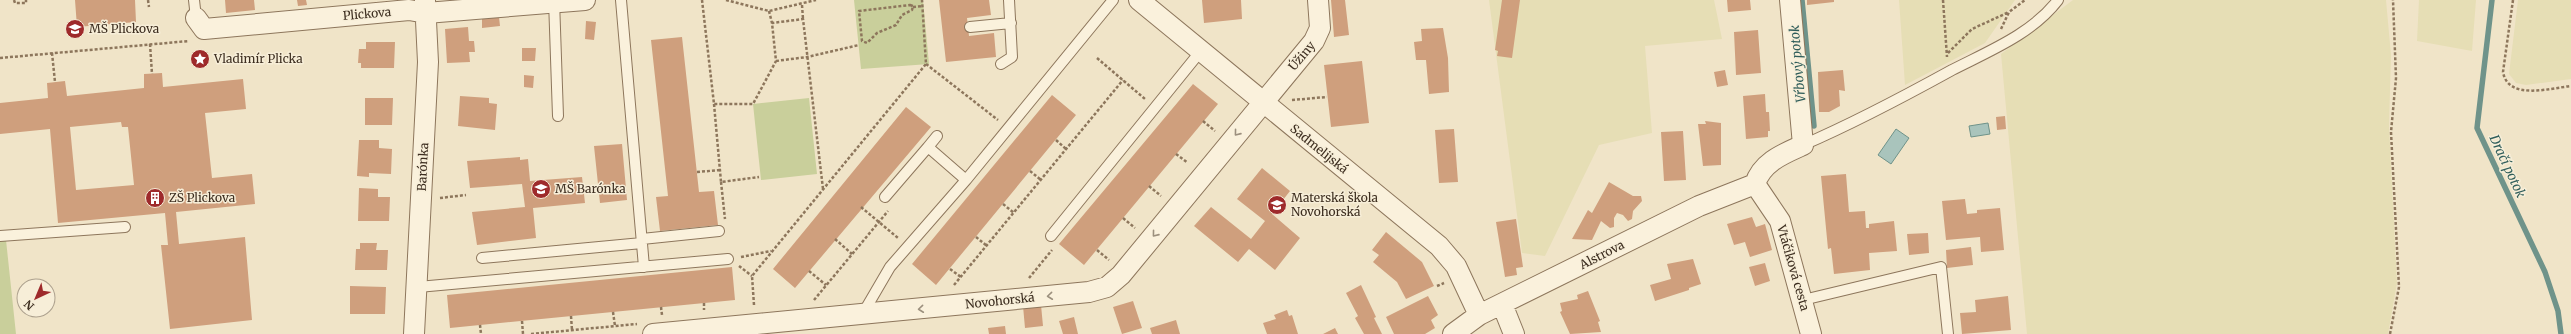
<svg xmlns="http://www.w3.org/2000/svg" width="2571" height="334" font-family="Merriweather,serif">
<rect width="100%" height="100%" fill="#f0e4c8"/>
<!-- farmland -->
<path fill="#e6deb5" d="M1489,0h225l8,39 -77,7 7,87 -53,12 -54,111 -23,-3z
M1899,0h116l-30,43 -80,42z
M2073,0h313l5,55 -2,71 8,157 -9,51h-361l-26,-280z
M2419,0h57l-4,51 -55,-10z
M2518,0h53v79l-45,6 -10,-2 -7,-9z"/>
<!-- green -->
<path fill="#c9cf9b" d="M854,0h69l6,64 -68,5z
M809,98l8,76 -56,6 -8,-76z
M6,240l10,94h-16v-93z"/>
<!-- water -->
<path fill="#a9c4bc" stroke="#6f938a" d="M1988,123l2,11 -19,3 -2,-11z
M1896,129l13,9 -18,26 -13,-9z"/>
<g fill="none" stroke-linecap="round" stroke-linejoin="round">
<!-- stream -->
<path stroke="#6f938a" stroke-width="5.5" d="M1802,0l12,126
M2492,0l-15,128 68,144 13,39 3,23"/>
</g>
<!-- building -->
<path fill="#cf9f7d" fill-rule="evenodd" d="M75,0h60l1,22 -59,5z
M225,0h29l1,10 -29,3z
M297,0h9l1,5 -9,1z
M939,0h50l2,15 -24,3 2,18 25,-3 2,24 -50,5z
M1202,0h39l1,19 -38,4z
M1331,0h14l4,35 -15,2z
M1502,0h18l-8,58 -15,-2 1,-5 -3,-1z
M1727,0h23l1,10 -23,2z
M1807,0h27v2l-27,3z
M499,17l1,9 -18,2v-10z
M586,21l10,1 -2,18 -9,-1z
M468,27l1,14h5l1,11h-6l1,10 -23,1 -2,-34z
M1443,28l5,30 1,34 -20,2 -3,-34h-10l-2,-18 8,-1 -1,-12z
M1758,30l3,43 -25,2 -2,-43z
M682,37l17,155 15,-1 4,34 -58,6 -4,-34 12,-1 -17,-156z
M366,42h29l-1,26h-33v-5h-3l1,-14h7z
M522,48h14l-1,13h-13z
M1362,61l7,62 -38,4 -7,-62z
M1725,70l3,15 -11,2 -3,-15z
M1843,70l2,21 -6,-1 1,16 -11,6h-10l-1,-40z
M162,73l1,14 80,-8 3,30 -41,4 7,65 40,-4 3,30 -79,8 3,32 66,-7 7,83 -82,9 -9,-84h7l-3,-32 -107,10 -8,-94 -50,5v-31l48,-5 -1,-15 18,-2 2,15 77,-8v-14zM121,122l1,5h6l6,58 -58,5 -6,-63z
M524,75l10,1 -1,12 -9,-1z
M1193,84l25,20 -134,161 -25,-21z
M1765,94l1,18h3l1,19h-2v6l-22,2 -3,-43z
M1052,95l24,20 -140,170 -24,-21z
M460,96l29,2v5l8,1 -2,26 -37,-4z
M365,98h28l-1,27h-27z
M906,107l25,20 -136,161 -22,-19z
M2005,116l1,13 -9,1 -1,-13z
M1705,121l16,2v42l-18,1 -5,-42h8z
M1454,129l4,53 -19,1 -4,-53z
M1683,131l3,49 -22,1 -3,-49z
M359,140h20v8l13,1 -1,25 -22,-1v4l-12,-1z
M622,144l5,56 -27,3 -6,-57z
M520,157v3l8,-1 2,22 52,-4 3,26 -52,5 3,30 -59,7 -5,-33 53,-5 -3,-23 -52,4 -3,-27z
M1262,168l28,23 -18,23 28,24 -25,32 -26,-21 -11,13 -44,-36 17,-19 40,32 14,-18 -28,-22z
M1846,174l3,38 16,-1 1,17h3v-4l25,-3 3,30 -28,2 1,17 -36,4 -3,-26 -3,1 -7,-73z
M1609,182l24,14h8l1,5 -9,10 -1,8 -4,2 -5,-6 -6,-2 -3,5v9l-4,1 -9,-7 -9,19 -20,-1 16,-29 4,3z
M359,188l19,1v8h12l-1,24h-31z
M1965,199l2,15 10,-1v-3l23,-2 4,42 -23,2 -1,-15 -34,3 -4,-39z
M1752,217l4,10 9,-3 7,26 -22,7 -5,-15 -11,3 -7,-21z
M1516,219l7,48 -7,1 1,7 -12,2 -9,-55z
M1386,232l36,30 12,24 -28,13 -9,-17 -24,-20 6,-7 -7,-5z
M1928,233l1,20 -20,2 -2,-21z
M360,243h17l-1,7h12l-1,20h-32l1,-21h4z
M1971,247l2,18 -26,3 -1,-18z
M1693,259l8,25 -12,4v2l-34,11 -5,-16 21,-6 -4,-15z
M1765,263l5,18 -15,5 -6,-19z
M732,267l3,33 -285,28 -3,-33z
M1361,285l15,32 -2,1 8,16h-18l-9,-16 3,-2 -12,-23z
M350,286l36,1 -1,27h-35z
M1588,291l12,30 -2,1 3,10 -31,2 -10,-22 2,-1 -2,-8 18,-4 -1,-4z
M1428,296l10,19 -7,5 4,8 -10,6h-31l-8,-17z
M2008,296l3,34 -49,4 -2,-21 16,-1 -1,-12z
M1133,301l9,27 -20,6 -9,-27z
M1041,305l2,21 -18,2 -2,-22z
M1287,310l2,6 3,-1 6,19h-31l-4,-11 13,-4 -2,-4z
M1074,317l4,17h-15l-4,-13z
M1176,320l4,14h-28l-2,-6z
M1005,326l1,8h-17l-1,-6z
M1335,328l3,6h-15z"/>
<g fill="none" stroke-linecap="round" stroke-linejoin="round">
<defs>
<path id="lane" d="M194,0l2,18
M554,0l4,116
M621,0l23,267
M970,27l41,-4
M1001,64l11,-7 -3,-57
M1803,145c51,-22 100,-48 149,-75 37,-19 80,-36 106,-70
M928,147l9,-11
M885,197l43,-50 38,33
M0,236l125,-9
M1051,236l149,-184
M642,239l77,-8
M482,258l160,-15
M418,287l310,-28
M1803,300l138,-33 7,67
M862,315l28,-48 76,-87 147,-180"/>
<path id="street" d="M1139,0l300,246 17,20 23,49
M196,18l8,11 205,-19 17,3 159,-13
M1755,184c7,-22 28,-30 48,-39l-13,-145
M1755,184l25,37 31,113
M1502,304l12,30
M414,334l14,-272 -3,-62
M653,334l436,-42 18,-5 14,-12 193,-234 6,-13 -2,-28
M1453,334l26,-19 220,-109 56,-22"/>
</defs>
<!-- lane casing -->
<use href="#lane" stroke="#8d765c" stroke-width="12"/>
<!-- street casing -->
<use href="#street" stroke="#8d765c" stroke-width="22"/>
<!-- path -->
<path stroke="#8d765c" stroke-width="2.5" stroke-dasharray="3 2" stroke-linecap="butt" d="M14,0l1,3h11v-3
M148,0l1,7
M702,0l12,104h39l23,-43 -4,-38 31,-4 20,170
M726,0l43,11 47,-11
M1943,0l4,57
M2513,0l-10,72c5,29 48,16 68,14
M802,5l1,14
M910,5l3,1 -1,4 -10,5 -6,10 -19,8 -10,10 -5,-2 -3,-30z
M913,7l10,-1
M769,11l3,12
M2001,29l8,-17 16,-12
M150,44l2,30
M52,53l3,29
M1948,53l24,-24 37,-17
M0,58l189,-17
M1097,58l48,41
M776,61l31,-4 52,-12
M926,64l72,56
M1292,100l35,-3
M714,104l7,78 38,-5
M1203,121l12,10
M1056,140l10,9
M1176,154l12,9
M1030,171l11,9
M697,172l23,-2
M721,182l4,37
M1149,186l12,10
M440,198l26,-3
M1003,204l11,9
M861,207l37,31
M1123,218l12,10
M976,237l11,9
M835,239l17,15
M1097,250l12,10
M741,257l30,-6
M739,266l13,10
M950,269l11,8
M809,271l17,14
M1029,278l23,-28
M954,285l169,-205
M1437,286l7,-3
M814,300l74,-89
M704,303v7
M754,305l-2,-29 174,-212 -4,-64
M661,307l1,8
M613,312l2,14
M571,316l1,14
M522,321l1,13
M480,325l1,9
M531,334l106,-10
M2390,334l9,-47 -8,-155 5,-54 -3,-78"/>
<!-- lane -->
<use href="#lane" stroke="#faf1dc" stroke-width="10"/>
<!-- street -->
<use href="#street" stroke="#faf1dc" stroke-width="20"/>
</g>
<!-- one-way arrows -->
<defs><path id="oneway-chevron" d="M-2-3.5L2.5 0L-2 3.5" fill="none" stroke-width="1.6" stroke-linecap="round" stroke-linejoin="round"/></defs>
<g stroke="#9c907e">
<use href="#oneway-chevron" transform="translate(1237 133) rotate(129)"/>
<use href="#oneway-chevron" transform="translate(1155 234) rotate(129)"/>
<use href="#oneway-chevron" transform="translate(1050 296) rotate(174)"/>
<use href="#oneway-chevron" transform="translate(921 309) rotate(174)"/>
</g>
<!-- icons -->
<defs>
<symbol id="school-disc" viewBox="-11 -11 22 22"><circle r="9.5" fill="#9e2a2b" stroke="#f7eed8"/><path d="M0-5L7-2L0 1L-7-2ZM-4 1L0 2.5L4 1V4Q0 6-4 4Z" fill="#fff"/></symbol>
<symbol id="sight-disc" viewBox="-11 -11 22 22"><circle r="9.5" fill="#9e2a2b" stroke="#f7eed8"/><path d="M0-6L1.8-2.2L6-1.7L2.9 1.2L3.7 5.4L0 3.3L-3.7 5.4L-2.9 1.2L-6-1.7L-1.8-2.2Z" fill="#fff"/></symbol>
<symbol id="building-disc" viewBox="-11 -11 22 22"><circle r="9.5" fill="#9e2a2b" stroke="#f7eed8"/><path d="M-4-6H4V6H1V3H-1V6H-4ZM-2.5-4.3h1.7v1.8h-1.7ZM.8-4.3h1.7v1.8H.8ZM-2.5-1h1.7V.8h-1.7ZM.8-1h1.7V.8H.8Z" fill="#fff"/></symbol>
</defs>
<g fill-rule="evenodd">
<use href="#school-disc" x="64" y="18" width="22" height="22"/>
<use href="#sight-disc" x="189" y="48" width="22" height="22"/>
<use href="#school-disc" x="530" y="178" width="22" height="22"/>
<use href="#building-disc" x="144" y="187" width="22" height="22"/>
<use href="#school-disc" x="1266" y="194" width="22" height="22"/>
</g>
<g text-anchor="middle" stroke-width="3" stroke-linejoin="round" paint-order="stroke">
<!-- street labels -->
<g font-size="12" fill="#3d2e20" stroke="#f7eed8">
<text transform="translate(367 14) rotate(-5)" y="4">Plickova</text>
<text transform="translate(1302 56) rotate(-50)" y="4">Úžiny</text>
<text transform="translate(1319 149) rotate(39)" y="4">Sadmelijská</text>
<text transform="translate(423 167) rotate(-87)" y="4">Barónka</text>
<text transform="translate(1602 255) rotate(-27)" y="4">Alstrova</text>
<text transform="translate(1793 268) rotate(74)" y="4">Vtáčiková cesta</text>
<text transform="translate(1000 301) rotate(-6)" y="4">Novohorská</text>
</g>
<!-- poi labels -->
<g font-size="12" fill="#3d2e20" stroke="#f7eed8" text-anchor="start">
<text x="89" y="33">MŠ Plickova</text>
<text x="214" y="63">Vladimír Plicka</text>
<text x="555" y="193">MŠ Barónka</text>
<text x="169" y="202">ZŠ Plickova</text>
<text x="1291" y="202">Materská škola<tspan x="1291" dy="14">Novohorská</tspan></text>
</g>
<!-- water labels -->
<g font-size="13" font-style="italic" fill="#2f5d5a" stroke="#f7eed8">
<text transform="translate(1797 64) rotate(-95)" y="5">Vŕbový potok</text>
<text transform="translate(2508 166) rotate(65)" y="5">Dračí potok</text>
</g>
</g>
<!-- north arrow -->
<g transform="translate(36 298) rotate(224)"><circle r="19" fill="#f7eed8" stroke="#ada18e"/>
<path d="M0-3L7 15L0 10L-7 15Z" fill="#9e2a2b"/>
<text y="-6" font-size="11" font-weight="bold" text-anchor="middle" fill="#3d2e20">N</text>
</g>
</svg>
